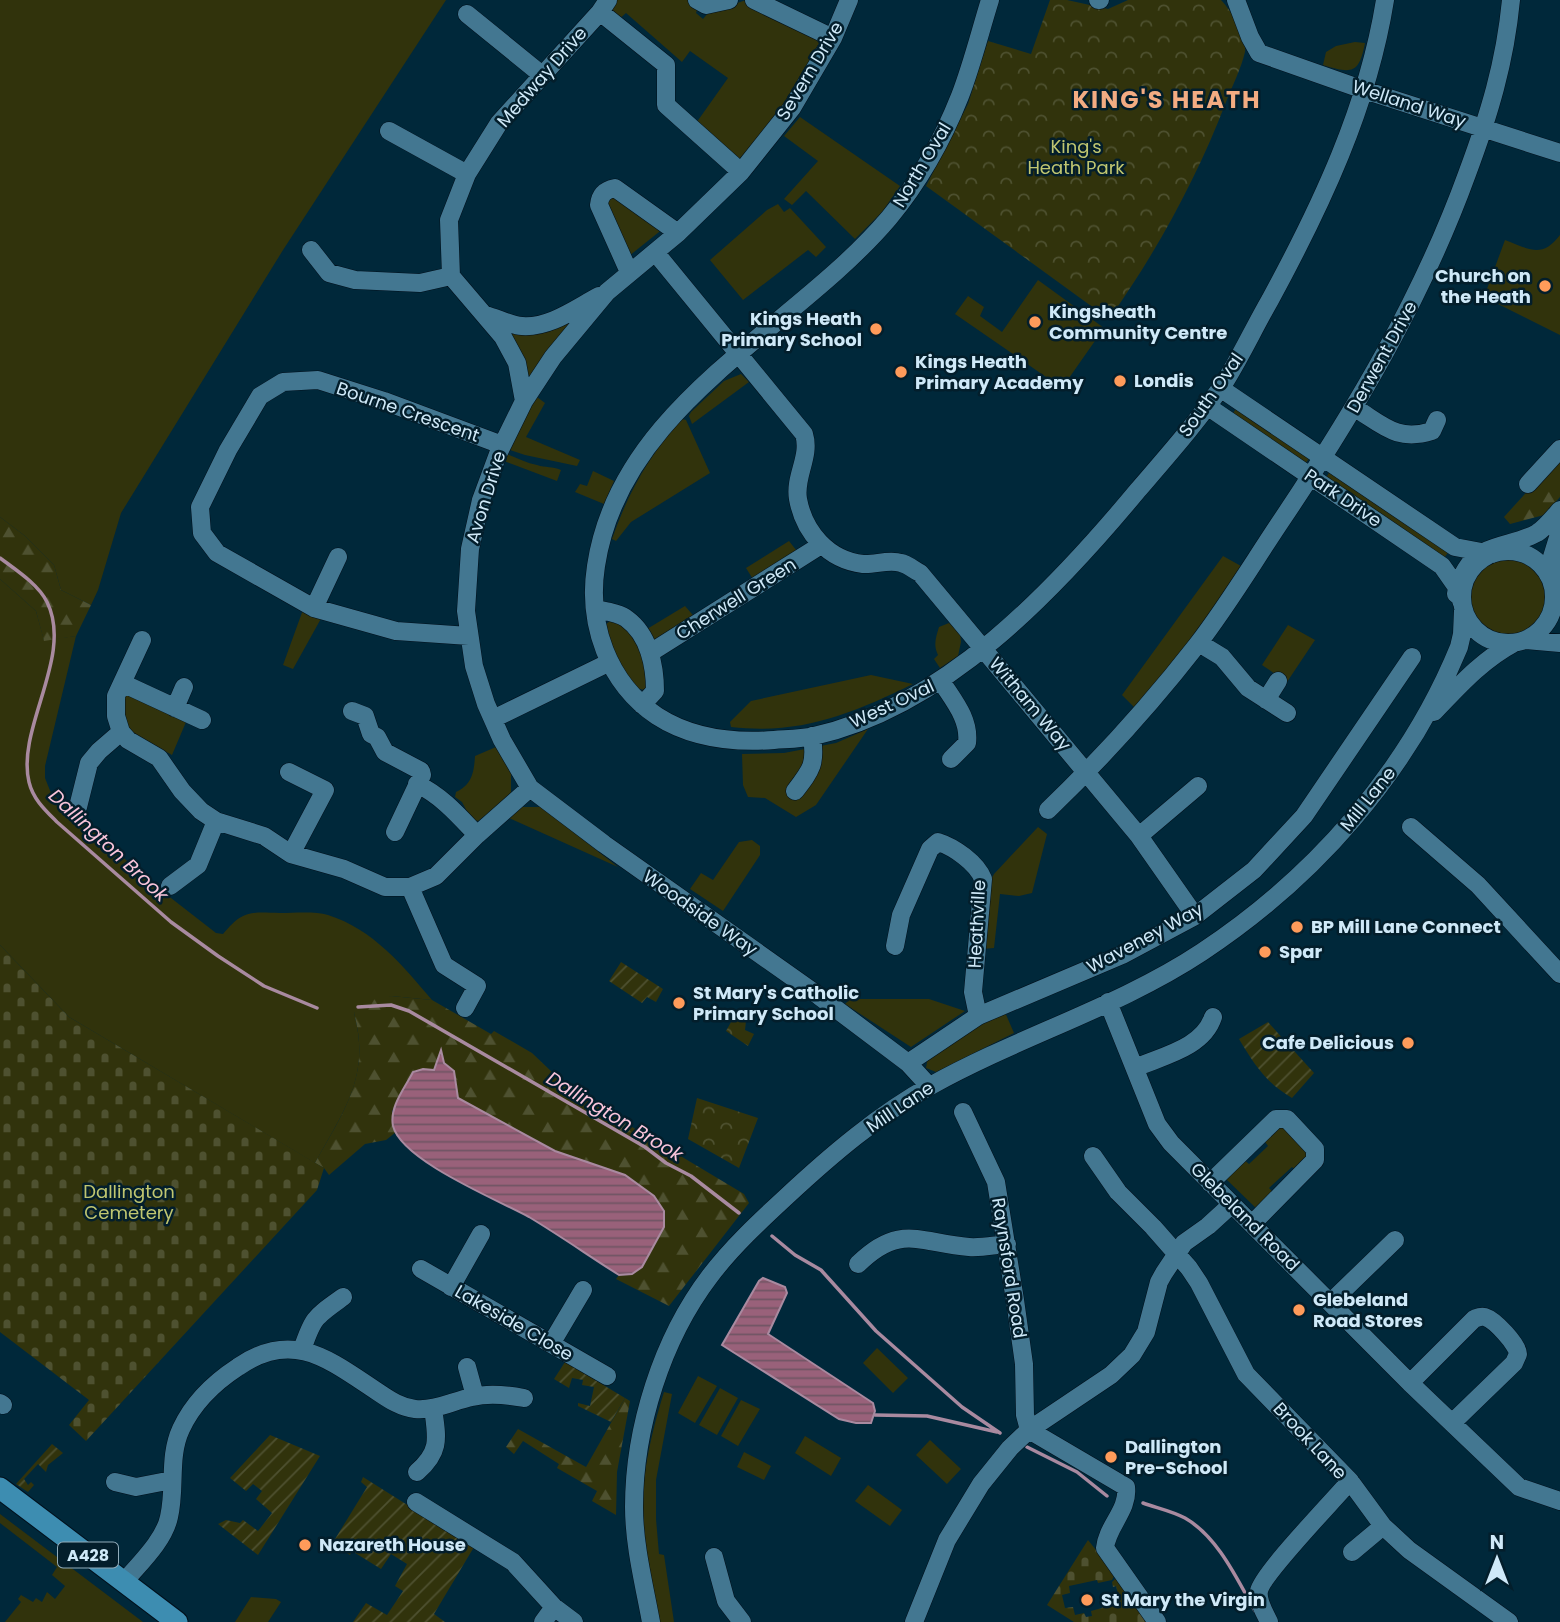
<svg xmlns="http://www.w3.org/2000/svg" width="1560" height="1622" font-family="Poppins,sans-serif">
<defs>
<pattern id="forest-firs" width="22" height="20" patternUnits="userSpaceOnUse" patternTransform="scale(1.75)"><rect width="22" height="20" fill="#31330c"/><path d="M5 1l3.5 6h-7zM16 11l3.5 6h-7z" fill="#4e5130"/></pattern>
<pattern id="cemetery-stones" width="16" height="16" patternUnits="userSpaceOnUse" patternTransform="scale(1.75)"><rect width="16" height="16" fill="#31330c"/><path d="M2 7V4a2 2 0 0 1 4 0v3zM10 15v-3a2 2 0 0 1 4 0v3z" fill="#4e5130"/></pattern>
<pattern id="park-crowns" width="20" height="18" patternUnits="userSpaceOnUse" patternTransform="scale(1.75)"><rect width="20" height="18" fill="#31330c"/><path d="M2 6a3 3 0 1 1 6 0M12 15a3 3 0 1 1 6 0" fill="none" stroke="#4e5130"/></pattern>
<pattern id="garden-furrows" width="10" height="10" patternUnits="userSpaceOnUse" patternTransform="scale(1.75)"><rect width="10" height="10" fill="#31330c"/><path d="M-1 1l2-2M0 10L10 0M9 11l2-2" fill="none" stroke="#4e5130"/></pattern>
<pattern id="water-rules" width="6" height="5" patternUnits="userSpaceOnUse" patternTransform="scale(1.75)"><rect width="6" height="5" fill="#99617a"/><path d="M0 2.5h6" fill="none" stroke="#705564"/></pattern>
</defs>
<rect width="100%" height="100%" fill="#00283a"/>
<!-- grass -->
<path fill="#31330c" d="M0,0h446l-163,250 -162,263 -23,77 -7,15 -30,-15 -7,-25 -29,-29 -25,-19z
M615,0h74l9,7 -2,6 7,6 5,-6 38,-13 74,36 2,8 -33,54 -47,61 -8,-1 -40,-32 34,-48 -38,-27 -8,11 -56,-49 -9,8 -8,-12z
M1355,42l10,1c-6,31 -13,31 -42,22l3,-13 10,-6z
M800,117l100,69 -18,26 -27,27 -49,-48 -14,14 -8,-6 34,-38 -34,-25z
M612,193l52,35 -35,28 -24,-57z
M778,204l6,8 6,-4 36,39 -10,10 -8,-7 -65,50 -33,-40 57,-50z
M1560,235v100l-76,-38 21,-57c24,9 37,19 55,-5z
M1038,280l66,48 -42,60 -107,-74 13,-18 16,11 -4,9 22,16z
M583,309l-53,74 -23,-57z
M741,374l8,8 -57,42 -3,-8 2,-4 33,-31z
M537,397l8,6 -19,34 54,23 -3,6 -52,-11 -15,-5 10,-25z
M1237,407l74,49 -6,8 -73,-49z
M682,419l4,1 24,53 -79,49 -15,19 -4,-2c15,-44 38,-86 70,-120z
M507,454c10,4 20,9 30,11 9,3 15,1 24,5l-4,11 -53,-20z
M1331,469l119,81 -6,8 -118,-80z
M593,471l21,10 -10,23 -29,-12 5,-8 7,2z
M789,541l11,14 -44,29 -10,-16z
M1223,556l18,10 -32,49 -73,94 -14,-14z
M1469 597a39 39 0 1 1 78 0a39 39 0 1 1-78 0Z
M0,579l36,32 8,29 32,-4 -31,130v12l6,15 102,91 63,49 7,1c20,-24 27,-22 57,-21 15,0 35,-2 48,2 45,14 75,51 104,85l-41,-4 -37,17c17,63 -10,97 -39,150l-246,-146 -69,-72z
M685,606l13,15 -41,23 -10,-15z
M304,607l19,8 -30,54 -10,-4z
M614,618l24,21 13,45 -6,6 -10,-2 -22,-33 -8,-30z
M949,623l11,9 1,10 -3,14 -18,12 -6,-9 4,-4c-5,-10 -2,-18 1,-28z
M1288,625l27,15 -28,42 -25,-17z
M871,675l42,9c-62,30 -112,51 -182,43l-1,-5 21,-21z
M132,693l4,6 50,23 -14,33 -43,-24 -9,-33 3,-4z
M868,729l-52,76 -20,12 -31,-19 -17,-1 -5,-12 -1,-31 42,-1 52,-10z
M496,747l15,26v22l-33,26 -7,-2 -9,-17 -7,-5 1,-5c16,-7 18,-20 19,-36z
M522,807h19l77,60 -109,-49z
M1038,827l9,7 -15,59 -13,3 -19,-2 -6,54 -12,1 7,-66 5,-9z
M752,840l8,6v9l-37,56 -33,-22 11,-16 12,7 26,-38z
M850,999h79l36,12 -54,36 -66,-43z
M1004,1010l10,23 -78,39 -10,-4 2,-12z
M1279,1124l31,26 -1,11 -11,11 -6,-5 -23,21 7,7 -17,16 -34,-33 18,-19 6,5 19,-18 -5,-7z
M877,1348l31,30 -15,15 -30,-30z
M698,1376l19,10 -22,37 -17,-10z
M720,1388l18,10 -21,37 -18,-10z
M664,1392l8,2 -16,86v39l3,35 5,1 10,67h-14c-10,-46 -20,-92 -16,-140 3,-30 11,-61 20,-90z
M741,1400l19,9 -22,37 -17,-10z
M805,1436l36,22 -10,18 -36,-23z
M930,1440l31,29 -14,15 -31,-29z
M744,1452l27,14 -7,14 -27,-13z
M868,1485l34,25 -12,16 -35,-25z
M0,1514l143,108h-138l16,-20 -3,-3 3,-4 12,7 3,-4 6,4 5,-10 8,7 10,-13 -13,-11 5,-8 -57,-44z
M251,1597l25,2 5,3 -13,20h-33z"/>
<!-- forest -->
<path fill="url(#forest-firs)" d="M1560,455v42l-16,18 -34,9 -6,-7z
M0,517l25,19 29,29 7,25 30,15 -15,31 -32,5 -8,-30 -36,-32z
M391,996l41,4 59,34 3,-3 38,22 40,38 172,103 5,9 -80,103 -53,-27 3,-4 13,-1 -7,-99 -70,-24 -97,-53 -4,-26 -10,-9 -3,-12 -7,19 -11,-1 -10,4 -21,38 4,21 -10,8 -21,4 -36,31 -5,-7 -9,-5c29,-52 56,-88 39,-150l17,-14z
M625,1398l5,3 -13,71 -1,43 -24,-14 5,-10 -40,-23 2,-4 -36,-23 -9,13 -8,-7 12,-18 68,38z"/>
<!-- cemetery -->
<path fill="url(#cemetery-stones)" d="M0,945l69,72 255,151 -7,22 -231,251 -17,-16 20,-25 -89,-68z
M1088,1540l27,34 -3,6 -14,3 -1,-3 -28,6 1,7 -8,2 3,13 8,-1 2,8 9,-2 2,4 6,-1 -1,-5 11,-3 -1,-6 18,-4 -3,-12 -3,1 -1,-5 5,-5 31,45h-74l-27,-17z"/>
<!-- park -->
<path fill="url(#park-crowns)" d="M1050,0h17l41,9 20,-9h93c10,10 26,37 24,52 -4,17 -13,34 -19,50 -29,76 -70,151 -117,217l-183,-133 42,-82 20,-63 43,13z
M735,1015l11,6 -1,9 9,4 -6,12 -22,-15z
M697,1098l61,20 -19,50 -51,-29z"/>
<!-- garden -->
<path fill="url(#garden-furrows)" d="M621,962l42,27 -7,13 -9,-5 -5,6 -33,-22z
M1268,1022l46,51 -22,25c-26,-15 -38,-34 -53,-59z
M565,1362l60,36 -14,24 -33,-16v-3l12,3 4,-19 -12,-2 1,-5 -11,-2 -3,10 -15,-9z
M270,1435l50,21 -62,99 -40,-31 8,-4 14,3 3,-3 15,11 14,-18 -16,-14 6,-8 -9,-7 -7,7 -16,-13z
M52,1444l11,9 -15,12 -2,7 -8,-8 -14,15 4,6 3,-3 3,3 -6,7 -12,-8z
M363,1477l111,70 -40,67 11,8h-92l13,-19 21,12 16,-24 -8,-5 12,-22 -16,-10 -10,15 -29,-18 -2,4 -18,-11 35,-57 -6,-5z"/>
<!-- water -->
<path fill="url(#water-rules)" stroke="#a98aa0" stroke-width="2" d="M441,1050l3,13 10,8 4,27 97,53 70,24 29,21 10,15v16l-22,40 -10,7 -13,1c-30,-19 -60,-40 -90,-58 -31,-17 -127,-56 -136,-91 -4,-19 12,-38 20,-54l10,-3 11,1z
M763,1278l22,9 2,6 -19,41 105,69 2,8 -4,12h-15l-17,-4 -117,-74 37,-64z"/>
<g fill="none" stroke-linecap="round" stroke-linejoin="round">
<!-- stream -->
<path stroke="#a98aa0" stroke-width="3.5" d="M0,558c16,12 38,26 47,44 27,54 -31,126 -18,180 4,17 16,28 28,40l114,100 47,34 46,30 53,22
M358,1007l33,-2 18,6 236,136 21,16 25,13 48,37
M772,1236l23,19 26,15 55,61 86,76 38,26
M875,1415l52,1 70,16
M1027,1447l50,25 30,24
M1143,1503c14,5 29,8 42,15 33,19 52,61 70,93"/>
<defs>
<path id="minor" d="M697,0l9,5 23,-5
M754,0l79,38
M849,0l-16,38 -41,70 -51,64 -63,61 -71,59 -54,65 -29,44 -26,53 -17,46 -11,49 -4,62 8,55 12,38 16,36 28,48 74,56 215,152 89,67 21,23
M990,0c-10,32 -18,65 -30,96 -17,43 -42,87 -71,122 -96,113 -269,187 -293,348 -9,58 12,117 61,150 34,22 77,27 117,24 13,-1 27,-1 40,-4 131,-29 241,-146 324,-246 31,-36 62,-71 88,-110 16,-26 29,-54 44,-80 51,-94 98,-193 115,-300
M1098,0h2
M1236,0l14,37 9,16 105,37 196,63
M600,12l66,53v40l75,67
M467,14l75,61
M389,131l78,43
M311,250l18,23 26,7 65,3 31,-7
M655,252l149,182c7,23 -10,42 -6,65 6,33 30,61 65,65 12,1 26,-5 38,-1 6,1 13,7 19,10l219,263 56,80
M629,272l-30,-67c1,-11 6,-15 16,-17l63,45
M451,276l-2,-56 18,-46 32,-51 101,-111 8,-12
M451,276l52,61 14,26 7,38
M485,315c12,3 25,10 37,11 28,2 54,-18 77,-30
M1220,388l235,159 37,7
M1207,406l235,160 14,20 6,17
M1355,408c28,17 42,34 77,23l5,-11
M1528,484l32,-35
M1462 597a46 46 0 1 1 92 0a46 46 0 1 1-92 0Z
M1553,583l-1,-26 8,-26
M1456,594c1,-10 5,-17 10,-25 15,-26 46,-22 71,-36 8,-5 16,-15 23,-23
M314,608l24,-51
M595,609c9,2 25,4 32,10 22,16 28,47 28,72l-13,14
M469,636l-73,-5 -82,-23 -97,-55 -15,-20 -2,-26 28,-57 32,-54 23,-14 35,-2 66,21 118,44
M142,640l-26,56v20l5,16 7,8 31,18 23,33 19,20 15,10 48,15 27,18 53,15 41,18h25l26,-11 41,-41 53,-47
M1526,640l34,3
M1199,643l23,14 26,31 39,25
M650,653l171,-108
M941,681c12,19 29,38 26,62l-16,16
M122,683l80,37
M1266,700l12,-19
M175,708l9,-21
M352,711l13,5 6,18 6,3 8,15 36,19 1,4 -27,57
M1434,712c25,-26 48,-52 80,-69
M493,719l117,-57
M289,772l36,18 -34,64
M417,784c25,12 42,32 60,51
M795,791c17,-22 21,-27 17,-55
M78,807l11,-44 10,-12 22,-19
M1048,810c53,-51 103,-106 149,-165 31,-40 57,-84 86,-127 73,-109 139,-220 184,-344 22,-59 38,-111 44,-174
M1411,827l67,58 82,89
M1139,836l59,-50
M170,886l28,-21 18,-44
M410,887l34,78 33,21 -12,22
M895,946l6,-31 29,-66 8,-7c16,5 39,21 45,37l-10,113 5,24
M1108,1002l49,122 14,19 239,240 109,104 41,14
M908,1063l70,-47 144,-61 73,-39 59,-46 50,-54 108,-159
M1135,1068c27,-12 68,-20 78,-51
M963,1112l33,70 19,118 9,64 1,51 4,15
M1093,1156l25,36 35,35 36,41 10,15 47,91 104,107 33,45 26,24 100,72
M1210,1183l66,-64h11l28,30v11l-63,64
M858,1264c42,-41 61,-21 111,-17 12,1 26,-2 38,-3
M421,1269l186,107
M451,1287l30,-53
M1331,1302l64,-62
M551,1344l32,-54
M302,1350c11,-33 13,-33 41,-53
M467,1367l8,29
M1410,1383l64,-64c5,-2 6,-3 11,-2 10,3 33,28 33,37l-4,9 -62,60
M0,1403l3,2
M1029,1430l97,57c3,23 -19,39 -21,61l52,74
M417,1472c24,-21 20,-34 16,-64
M115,1482l21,5 36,-7
M416,1502l97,60 41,45 20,15
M1352,1552l31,-26
M714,1557l12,44 16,21
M124,1582c15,-18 40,-41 45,-65 7,-30 -1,-60 12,-88 12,-26 34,-47 57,-62 53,-37 89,-9 134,21 14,9 26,19 43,21 19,2 38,-8 57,-12 16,-4 36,-2 52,1
M543,1622l11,-15
M651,1622c-7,-38 -17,-77 -17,-115 0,-79 28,-168 76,-231 22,-29 49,-54 76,-79 44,-41 93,-83 146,-112 88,-49 187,-78 270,-133 112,-74 206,-180 257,-305l3,-13 1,-23
M914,1622l33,-82 34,-56 29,-36 19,-18 82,-55 21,-20 14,-23 13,-50 5,-9 20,-30 24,-17 23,-21
M1269,1622c-4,-9 -12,-21 -10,-31 3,-17 76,-92 91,-110"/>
<path id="major" d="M0,1488l177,134"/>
</defs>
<!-- minor casing -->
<use href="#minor" stroke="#00101c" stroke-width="19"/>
<!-- major casing -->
<use href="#major" stroke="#00101c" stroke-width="23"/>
<!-- minor -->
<use href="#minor" stroke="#437791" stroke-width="18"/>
<!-- major -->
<use href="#major" stroke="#3d8db1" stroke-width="21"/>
</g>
<!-- markers -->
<g fill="#ff9b5a" stroke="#031e2b" stroke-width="2.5">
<circle cx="1545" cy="286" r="7"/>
<circle cx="1035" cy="322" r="7"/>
<circle cx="876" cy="329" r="7"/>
<circle cx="901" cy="372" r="7"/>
<circle cx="1120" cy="381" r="7"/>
<circle cx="1297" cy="927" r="7"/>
<circle cx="1265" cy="952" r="7"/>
<circle cx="679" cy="1003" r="7"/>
<circle cx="1408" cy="1043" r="7"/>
<circle cx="1299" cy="1310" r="7"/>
<circle cx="1111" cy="1457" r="7"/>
<circle cx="305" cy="1545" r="7"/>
<circle cx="1087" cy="1600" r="7"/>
</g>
<g text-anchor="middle" stroke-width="5" stroke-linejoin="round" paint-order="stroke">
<!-- shield labels -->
<rect fill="#031e2b" stroke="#92acba" stroke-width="2" x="58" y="1542.5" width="60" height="25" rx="5"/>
<g font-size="16" font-weight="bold" fill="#cfe9f8">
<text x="88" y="1561">A428</text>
</g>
<!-- street labels -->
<g font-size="18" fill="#cfe9f8" stroke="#031e2b">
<text transform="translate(810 71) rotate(-59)" y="6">Severn Drive</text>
<text transform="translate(542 77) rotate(-49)" y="6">Medway Drive</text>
<text transform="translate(1409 104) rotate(18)" y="6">Welland Way</text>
<text transform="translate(922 165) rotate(-59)" y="6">North Oval</text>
<text transform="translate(1382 357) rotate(-61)" y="6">Derwent Drive</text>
<text transform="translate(1211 395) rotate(-55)" y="6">South Oval</text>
<text transform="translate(408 412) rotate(19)" y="6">Bourne Crescent</text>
<text transform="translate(486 497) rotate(-73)" y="6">Avon Drive</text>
<text transform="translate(1343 498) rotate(34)" y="6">Park Drive</text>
<text transform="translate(736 599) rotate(-32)" y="6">Cherwell Green</text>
<text transform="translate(892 704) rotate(-25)" y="6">West Oval</text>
<text transform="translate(1030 704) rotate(50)" y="6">Witham Way</text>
<text transform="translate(1368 799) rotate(-51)" y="6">Mill Lane</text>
<text transform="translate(700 913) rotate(35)" y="6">Woodside Way</text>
<text transform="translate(977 924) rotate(-87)" y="6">Heathville</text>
<text transform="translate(1145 938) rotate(-28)" y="6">Waveney Way</text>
<text transform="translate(900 1107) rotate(-34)" y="6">Mill Lane</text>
<text transform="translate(1245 1217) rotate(45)" y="6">Glebeland Road</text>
<text transform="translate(1009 1268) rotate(81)" y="6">Raynsford Road</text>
<text transform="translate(514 1323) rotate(30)" y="6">Lakeside Close</text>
<text transform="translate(1310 1441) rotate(47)" y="6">Brook Lane</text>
</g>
<!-- park labels -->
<g font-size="18" fill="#c0c670" stroke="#031e2b">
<text x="1076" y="153">King's<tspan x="1076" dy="21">Heath Park</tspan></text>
<text x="129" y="1198">Dallington<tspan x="129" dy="21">Cemetery</tspan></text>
</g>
<!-- poi labels -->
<g font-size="18" font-weight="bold" fill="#cfe9f8" stroke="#031e2b" text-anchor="start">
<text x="1531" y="282" text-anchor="end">Church on<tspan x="1531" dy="21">the Heath</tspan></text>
<text x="1049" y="318">Kingsheath<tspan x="1049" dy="21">Community Centre</tspan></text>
<text x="862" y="325" text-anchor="end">Kings Heath<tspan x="862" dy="21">Primary School</tspan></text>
<text x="915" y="368">Kings Heath<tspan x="915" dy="21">Primary Academy</tspan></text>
<text x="1134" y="387">Londis</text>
<text x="1311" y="933">BP Mill Lane Connect</text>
<text x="1279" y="958">Spar</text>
<text x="693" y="999">St Mary's Catholic<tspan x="693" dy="21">Primary School</tspan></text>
<text x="1394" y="1049" text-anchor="end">Cafe Delicious</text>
<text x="1313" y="1306">Glebeland<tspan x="1313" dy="21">Road Stores</tspan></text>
<text x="1125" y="1453">Dallington<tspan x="1125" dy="21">Pre-School</tspan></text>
<text x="319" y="1551">Nazareth House</text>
<text x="1101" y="1606">St Mary the Virgin</text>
</g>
<!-- water labels -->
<g font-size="19" font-style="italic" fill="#fac5db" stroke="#031e2b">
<text transform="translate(109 845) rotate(43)" y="7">Dallington Brook</text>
<text transform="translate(615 1116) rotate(31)" y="7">Dallington Brook</text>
</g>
<!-- district labels -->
<g font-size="24" font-weight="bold" letter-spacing="2" fill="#f3ac82" stroke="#031e2b">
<text x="1167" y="108">KING'S HEATH</text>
</g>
</g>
<!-- north arrow -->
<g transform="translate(1497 1559)" stroke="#031e2b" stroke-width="5" paint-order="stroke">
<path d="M0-5L12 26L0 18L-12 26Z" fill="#cfe9f8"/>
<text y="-10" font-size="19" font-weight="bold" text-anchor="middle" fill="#cfe9f8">N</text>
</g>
</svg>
